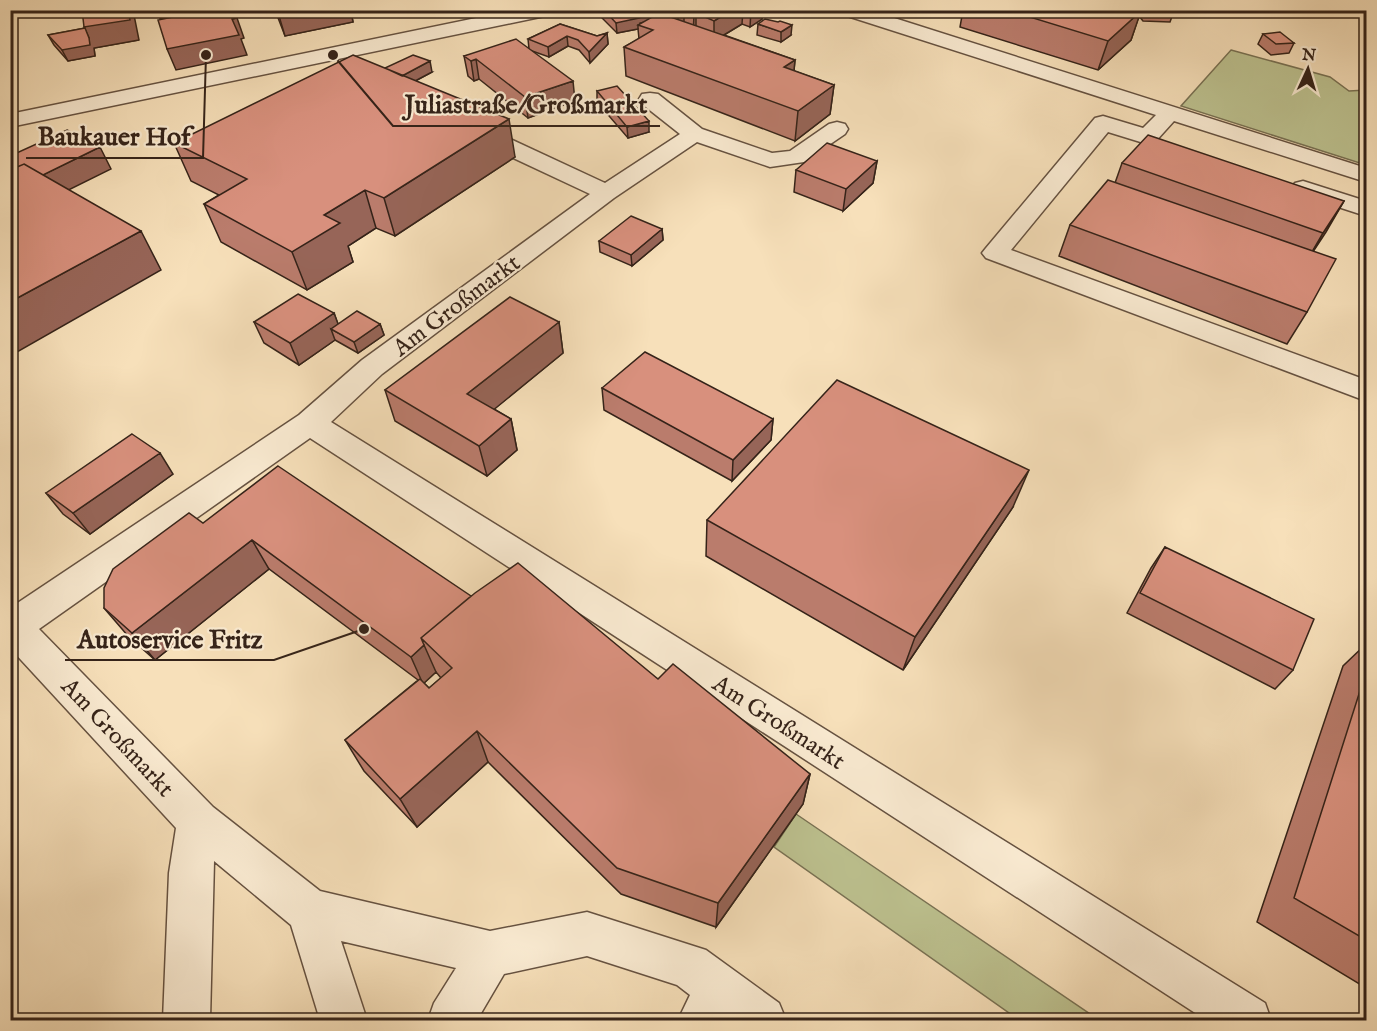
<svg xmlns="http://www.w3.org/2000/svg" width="1377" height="1031" font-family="'IM FELL English',serif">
<rect width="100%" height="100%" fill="#f7e0ba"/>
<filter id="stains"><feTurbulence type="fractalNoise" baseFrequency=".00333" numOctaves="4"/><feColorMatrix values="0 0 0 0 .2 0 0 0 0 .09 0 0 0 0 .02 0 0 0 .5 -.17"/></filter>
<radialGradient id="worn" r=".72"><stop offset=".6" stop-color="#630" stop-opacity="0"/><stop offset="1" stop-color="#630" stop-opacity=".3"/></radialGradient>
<!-- green -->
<path fill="#bdc290" stroke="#797254" stroke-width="1.5" d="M1231,50l99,27 19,14 17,-1v75l-185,-59z
M796,814l303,206h-80l-245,-173z"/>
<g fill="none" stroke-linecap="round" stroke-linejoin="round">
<defs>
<path id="minor" d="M515,10h39l-2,4 -7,2 -535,111v-13z
M839,10h30l497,158v14l-192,-61 -19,21 -8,2 -39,-12 -97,118 355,130v21l-380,-143 -4,-5 4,-5 109,-130 8,-2 40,12 13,-13 -315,-101z
M650,93l8,1 44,35 70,24 18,-2 39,-27 8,-2 8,2 3,5 -3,5 -41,28 -34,5 -73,-25 -83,56 -232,176 -51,48 934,581 6,17h-65l-896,-582 -271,191 174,178 107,84 170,40 97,-19 119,38 73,53 7,17h-108l12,-25 -13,-10 -90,-29 -83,18 -27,46h-49l6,-17 22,-35 -115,-27 26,79h-47l-29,-95 -77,-64 -4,159h-47l6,-147 7,-45 -166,-180v-40l289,-193 63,-55 228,-166 -126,-59 -3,-5 3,-5 8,-2 8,2 125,58 75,-49 -38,-30 -3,-5 3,-5z
M1303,181l63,20v15l-71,-23 -4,-5 4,-5z"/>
</defs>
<!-- minor casing -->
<use href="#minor" stroke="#665241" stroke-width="3"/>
<!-- minor -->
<use href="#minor" fill="#faebd2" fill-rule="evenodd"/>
</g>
<!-- wall -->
<path fill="#ba7c6c" stroke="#352319" stroke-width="1.5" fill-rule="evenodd" d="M275,10h111l-34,7 1,5 -68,14z
M598,10h164v9l-12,8 -8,-3 -18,11 71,25 -1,11 40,14 -4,29 -35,27 -169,-65 -2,-29 15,-8 -1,-10 -21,4 -18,-18z
M963,10h211v1l-4,11 -27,-1 -4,-5 -8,24 -33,30 -138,-43z
M1185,10h19l-17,2z
M560,24l37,12 10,-3 1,11 -18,19 -11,-13 -11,-4 -19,11 -17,-6 43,50 -47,17 -49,-39 -5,2 -6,-5 -4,-20 65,-7 -1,-10z
M758,24l33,11 -10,7 -24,-7z
M85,28l54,12 -45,8 1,8 -27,5 -14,-16 -6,-10z
M1263,34l31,9 -5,10 -18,2 -13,-11z
M385,68l47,4 -17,9 100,76 -120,79 -19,-8 -28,18 5,16 -46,28 -86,-48 -17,-38 15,-9 -28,-14 -17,-38z
M597,91l52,41 -21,6 -31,-36z
M877,161l-4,22 -30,28 -49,-19 2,-22z
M1122,163l222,38 -31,50 -6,61 -20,32 -228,-88 11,-31 45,-42z
M662,229l1,11 -31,26 -32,-14 -1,-11z
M334,313l4,11h42l4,11 -26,18 -23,-13 -36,25 -35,-22 -10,-21z
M559,322l4,31 -69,56 17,10 6,31 -30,26 -92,-55 -10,-31z
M602,388l171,31 -2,21 -39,41 -128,-71z
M173,474l-83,60 -27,-20 -17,-21z
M1013,507l-110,163 -197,-114 1,-36z
M203,523l268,73 187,83 152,95 -7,30 -87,123 -95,-33 -133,-132 -71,65 -53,-56 -19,-31 73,-60 -149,-111 -114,91 -27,-24 -24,-28zM436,672l5,6 -12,10 -5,-5z
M1165,547l128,123 -18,19 -148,-76 24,-45z
M1366,644v344l-109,-66 86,-256z"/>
<!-- shaded-wall -->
<path fill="#976558" stroke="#352319" stroke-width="1.5" d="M128,10h5l6,30 -45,8 1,8 -27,5 -6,-11 27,-12 -5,-11z
M305,10h81l-34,7 1,5 -68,14 -6,-20z
M658,10h39l-10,3 -3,-1v20l-6,3v-20h1l-15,-4 1,20 -6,1z
M732,10h11l-1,14 -28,17v-20z
M751,10h11v9l-12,8z
M648,11l1,10 -9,2v2h-2v4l-21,4 -1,-10 19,-9z
M1141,11l-10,29 -33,30 10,-29z
M696,13v20l-3,2 1,-20z
M237,18l7,20 -3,1 6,16 -71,15 -9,-21 65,-30z
M792,25l-1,10 -10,7v-10z
M607,33l1,11 -18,19 -1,-11z
M567,36l1,10 -19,11 -1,-10z
M476,59l3,20 -5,2 -3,-20z
M795,60l-3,30 -8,-23z
M430,61l2,11 -30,16 -2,-11z
M573,81l2,20 -47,17 -3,-21z
M834,85l-4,29 -35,27 3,-30z
M509,119l6,38 -120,79 -11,-38z
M649,121v11l-21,6 -1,-11z
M100,147l11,22 -89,44 -12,-22z
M877,161l-4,22 -30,28 3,-22z
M365,190l11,38 -28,18 5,16 -46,28 -15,-38 32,-37z
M1344,201l-18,31 -21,32 18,-31z
M662,229l1,11 -31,26 -1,-11z
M141,231l20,39 -151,86v-54z
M334,313l8,22 -11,-6 4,11 -36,25 -9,-22z
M559,322l4,31 -88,72 -8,-31z
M380,324l4,11 -26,18 -4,-11z
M511,419l6,31 -30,26 -8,-30z
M773,419l-2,21 -39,41 1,-21z
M160,453l13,21 -83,60 -17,-21z
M1029,470l-16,37 -110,163 12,-33z
M252,540l17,29 -114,91 -23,-27z
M424,645l12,27 -13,12 -12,-27z
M477,731l11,31 -71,65 -17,-28z
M810,774l-7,30 -87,123 2,-24z"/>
<!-- building -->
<path fill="#d8907d" stroke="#352319" stroke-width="1.5" d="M82,10h46l2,10 -46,7z
M160,10h28v4l-28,5z
M207,10h22l1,4 4,-1 3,5 -5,1 7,16 -72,14 -9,-29z
M276,10h29l-26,6z
M604,10h44v1l-13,3 4,4 -23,5z
M657,10h75l-18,11 -18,-8 -2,2 -10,-3 -6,3 -14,-4 -6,1z
M1007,10h131l3,1 -33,30z
M1146,10h28v1h-28z
M659,13l136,47 -11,7 50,18 -36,26 -174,-64 29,-17 -15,-5z
M765,19l13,3 2,-1 12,4 -11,7 -23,-8z
M560,24l37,12 10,-3 -18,19 -11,-12 -11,-4 -19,11 -20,-8z
M85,28l4,10 1,7 -28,5 -14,-15z
M1280,32l14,11 -18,1 -13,-10z
M516,39l57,42 -48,16 -49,-38 -5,2 -7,-5z
M353,55l156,64 -125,79 -19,-8 -41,25 16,8 -48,29 -88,-48 43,-25 -73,-36z
M413,55l17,6 -28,15 -17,-8z
M617,86l32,35 -22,6 -30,-36z
M67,130l33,17 -57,28 -19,-11 -14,6v-14z
M1148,135l196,66 -21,32 -201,-70z
M827,143l50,18 -31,28 -50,-19z
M24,164l117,67 -131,71v-132z
M1108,180l228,79 -29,53 -237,-87z
M631,216l31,13 -31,26 -32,-14z
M298,294l36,19 -44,30 -36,-21z
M510,297l49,25 -92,72 44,25 -32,27 -94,-56z
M357,311l23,13 -26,18 -23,-13z
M645,352l128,67 -40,41 -131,-72z
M837,380l192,90 -114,167 -208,-117z
M132,434l28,19 -87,60 -27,-20z
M278,466l193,130 -50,42 3,7 -13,12 -159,-117 -120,93 -28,-25v-20l9,-19 76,-56 14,10z
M1165,547l149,72 -21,51 -153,-77z
M518,563l140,116 15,-15 137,110 -92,129 -101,-35 -140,-137 -77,68 -55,-59 75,-61 9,9 23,-20 -31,-30 54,-45z
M1366,672v268l-72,-42z"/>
<g text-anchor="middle" stroke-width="4.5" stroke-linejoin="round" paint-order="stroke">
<!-- street labels -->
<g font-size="24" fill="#352319" stroke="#faebd2">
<text transform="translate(456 305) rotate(-37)" y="8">Am Großmarkt</text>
<text transform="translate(779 722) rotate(33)" y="8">Am Großmarkt</text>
<text transform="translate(118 737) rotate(47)" y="8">Am Großmarkt</text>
</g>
</g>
<!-- callouts -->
<path fill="none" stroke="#352319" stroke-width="2" d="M333 55L393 126H660M206 55L203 158H26M364 629L274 660H65"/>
<g fill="#352319" stroke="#faebd2" stroke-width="2">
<circle cx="333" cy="55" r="6"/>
<circle cx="206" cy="55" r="6"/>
<circle cx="364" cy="629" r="6"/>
</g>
<g font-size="26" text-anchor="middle" font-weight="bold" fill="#352319" stroke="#faebd2" stroke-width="4.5" stroke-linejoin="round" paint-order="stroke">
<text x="526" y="113">Juliastraße/Großmarkt</text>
<text x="114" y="145">Baukauer Hof</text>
<text x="170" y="648">Autoservice Fritz</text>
</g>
<!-- margin -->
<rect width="1377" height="1031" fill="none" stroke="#f7e0ba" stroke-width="36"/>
<rect x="12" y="12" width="1353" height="1007" fill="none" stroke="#352319" stroke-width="3"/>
<rect x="18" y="18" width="1341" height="995" fill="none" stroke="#352319" stroke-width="1.5"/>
<!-- north arrow -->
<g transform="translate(1308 69) rotate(4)" stroke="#faebd2" stroke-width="4.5" paint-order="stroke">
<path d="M0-4.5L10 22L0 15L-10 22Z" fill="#352319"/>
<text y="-9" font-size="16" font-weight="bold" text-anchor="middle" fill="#352319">N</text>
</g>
<rect width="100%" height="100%" filter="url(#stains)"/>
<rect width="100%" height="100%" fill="url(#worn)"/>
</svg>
